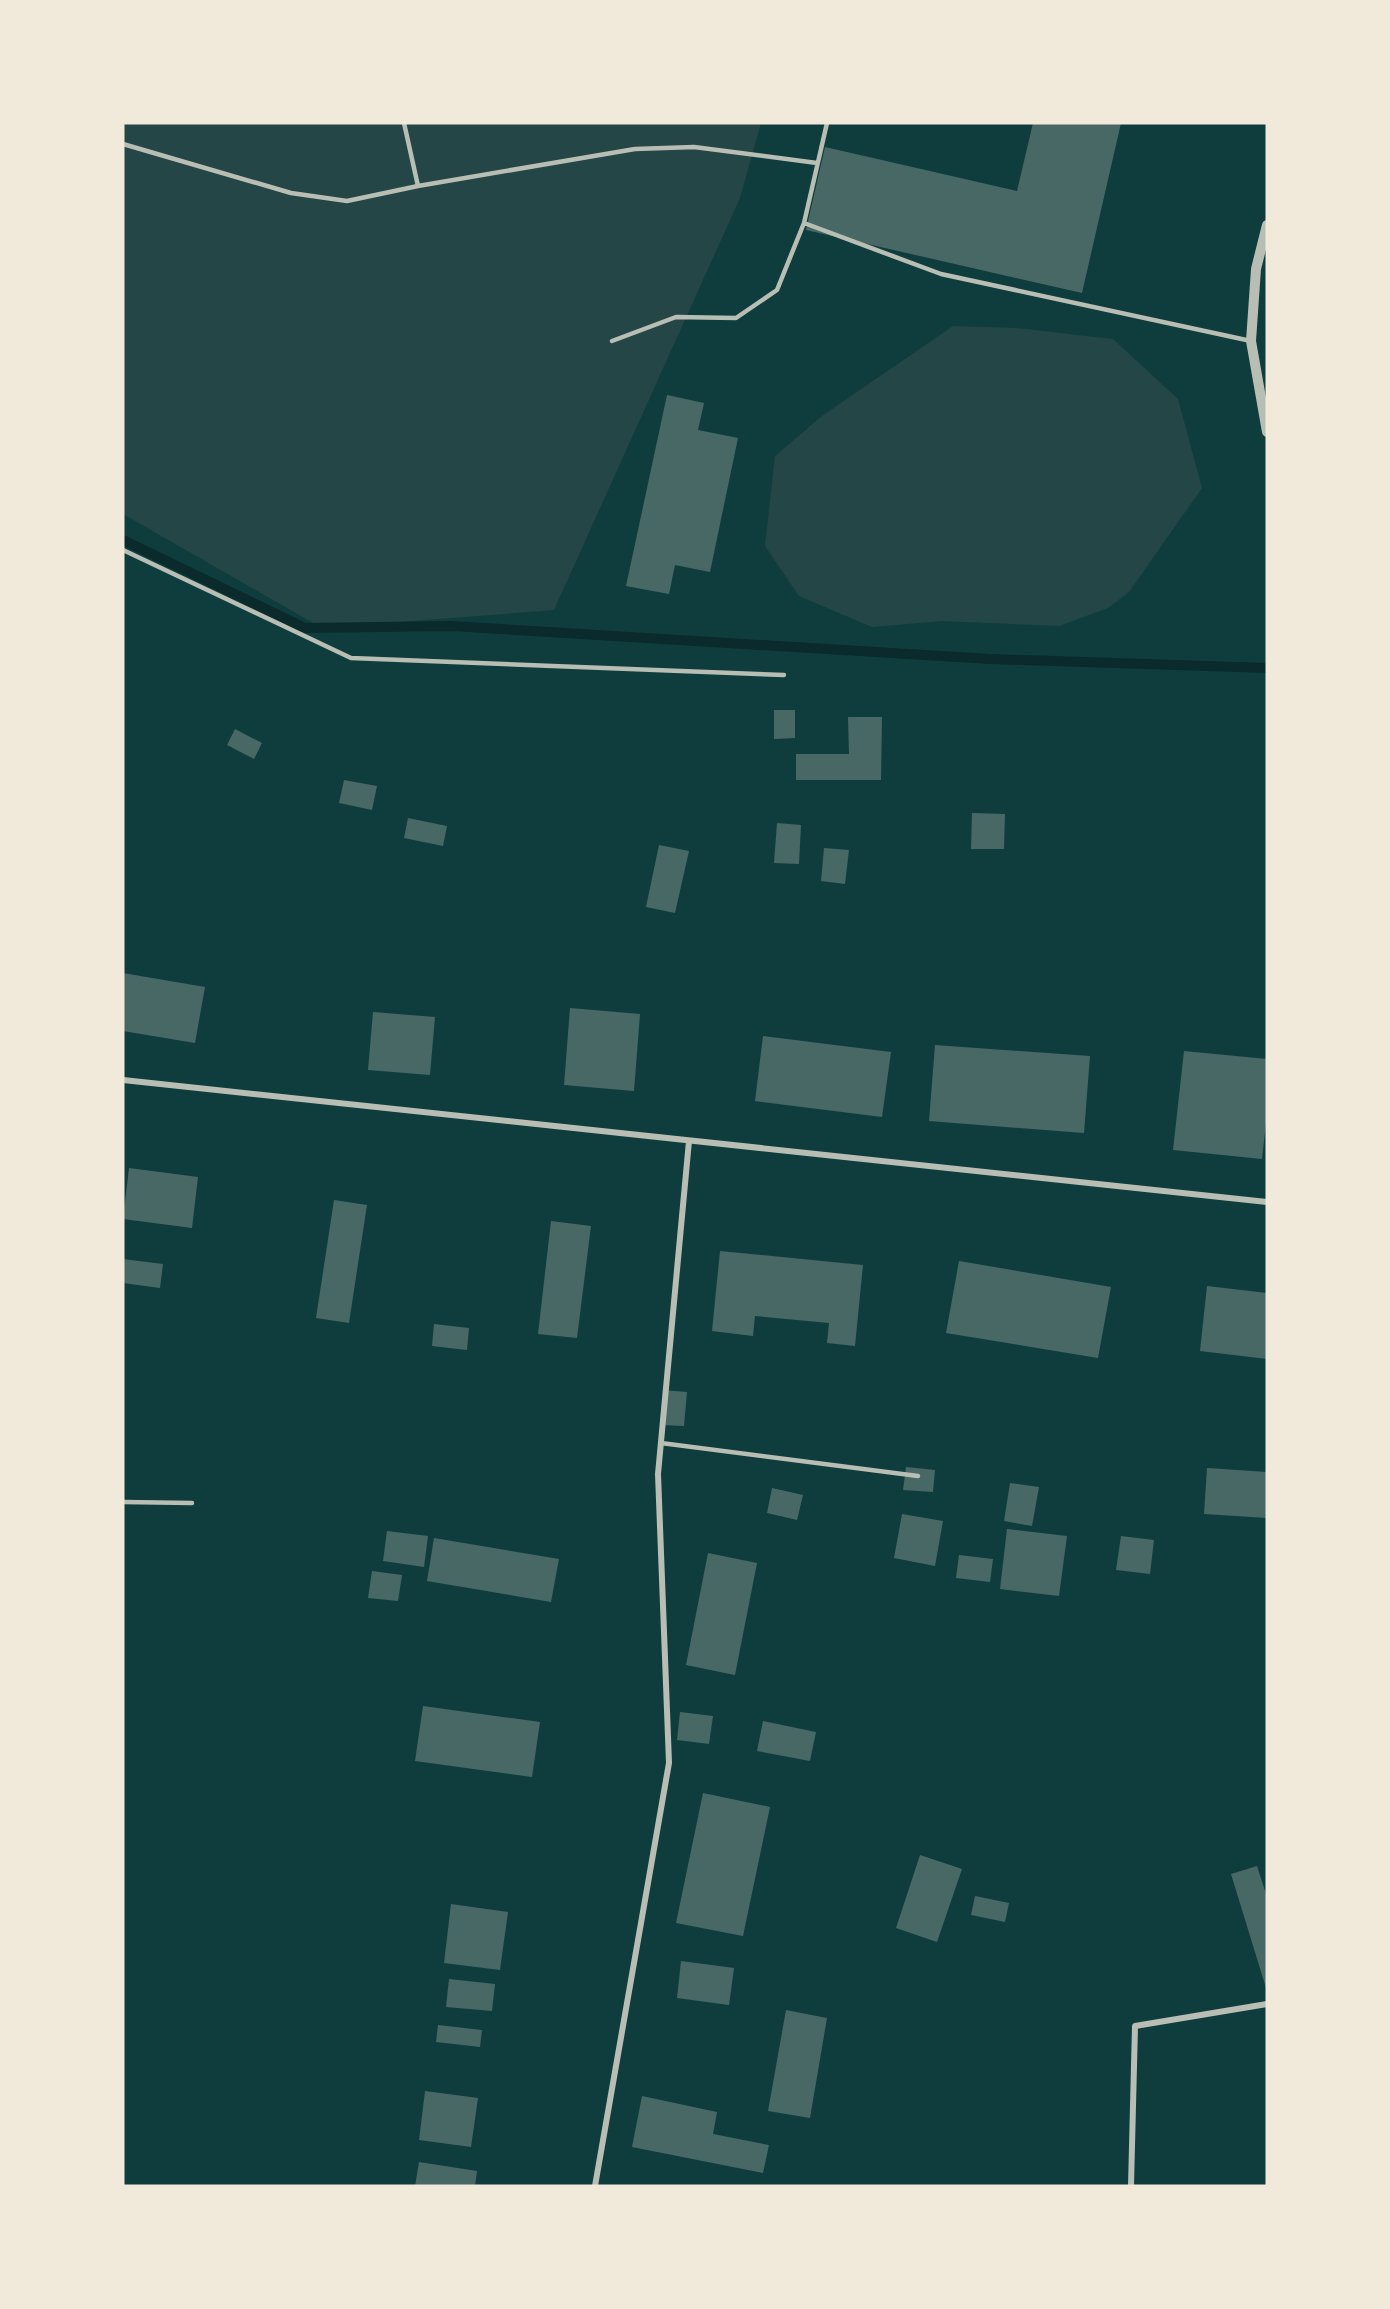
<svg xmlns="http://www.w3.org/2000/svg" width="1390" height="2309" font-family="Barlow,sans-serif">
<rect width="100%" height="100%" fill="#0f3d3e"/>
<!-- green -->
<path fill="#244646" d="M123,123h638l-21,75 -186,412 -232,18 -199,-114z
M953,326l64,2 96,11 65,60 24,89 -73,104 -21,16 -49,18 -116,-5 -71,6 -73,-31 -34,-50 10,-90 47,-40z"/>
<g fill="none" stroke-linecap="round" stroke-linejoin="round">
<!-- stream -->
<path stroke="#0a2a2b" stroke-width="10" d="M123,540l182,88 146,-2 539,33 277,9"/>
</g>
<!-- building -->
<path fill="#486865" d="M1033,123h88l-39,170 -276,-63 19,-83 192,44z
M667,395l37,8 -6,27 40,8 -28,134 -35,-7 -6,29 -43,-8z
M774,710h21v28l-21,1z
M848,717h34l-1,63h-85v-26h53z
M235,729l27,14 -8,16 -27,-14z
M344,780l33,6 -5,24 -33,-7z
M972,813l33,1 -1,35h-33z
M408,818l39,8 -4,20 -39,-8z
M777,823l24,2 -2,39 -25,-1z
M659,845l30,6 -14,62 -29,-6z
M824,848l25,2 -4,34 -24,-3z
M123,973l82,14 -10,56 -72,-12z
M570,1008l70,6 -6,77 -70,-6z
M373,1012l62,5 -5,58 -62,-5z
M763,1036l128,16 -9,65 -127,-16z
M935,1045l155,11 -6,77 -155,-12z
M1184,1051l83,8v55l-5,45 -89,-9z
M129,1168l69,9 -6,51 -69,-9z
M334,1200l33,5 -18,118 -33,-5z
M551,1221l40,5 -14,112 -39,-4z
M720,1251l143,14 -8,81 -28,-3 2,-20 -74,-7 -2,20 -41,-5z
M123,1259l40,5 -3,24 -37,-5z
M959,1261l152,26 -13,71 -152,-25z
M1207,1286l60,7v66l-67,-8z
M434,1324l35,4 -2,22 -35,-4z
M663,1390l24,2 -3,34 -24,-1z
M906,1467l29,3 -2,22 -30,-2z
M1207,1468l60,4v46l-63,-4z
M1010,1483l29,4 -7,39 -28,-5z
M772,1488l31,7 -6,25 -30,-7z
M902,1514l41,7 -8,45 -41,-8z
M1007,1529l60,7 -8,60 -59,-7z
M387,1531l41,5 -4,31 -41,-6z
M1121,1536l33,4 -4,34 -34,-4z
M434,1538l125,21 -8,43 -124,-21z
M708,1553l49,10 -22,112 -49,-10z
M959,1555l34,4 -3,23 -34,-4z
M372,1571l30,4 -4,26 -30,-3z
M423,1706l117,16 -8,55 -117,-16z
M680,1712l33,4 -4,28 -32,-4z
M763,1721l53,11 -6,29 -53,-10z
M703,1793l67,14 -27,129 -67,-13z
M920,1855l42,14 -25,73 -41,-14z
M1257,1866l10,31 -1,91 -35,-114z
M975,1896l34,7 -4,19 -34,-7z
M451,1904l57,8 -8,58 -56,-7z
M681,1961l53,7 -5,37 -52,-7z
M449,1979l46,5 -3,27 -46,-4z
M786,2010l41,8 -17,100 -42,-7z
M438,2025l44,5 -2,17 -44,-5z
M425,2091l53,7 -7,49 -52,-7z
M642,2096l75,16 -4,22 56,11 -6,28 -131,-26z
M419,2162l58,9 -2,15h-60z"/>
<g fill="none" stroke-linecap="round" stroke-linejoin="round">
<!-- service -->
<path stroke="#b8beb3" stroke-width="4.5" d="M404,123l14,63
M123,144l168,49 56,8 71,-15 217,-37 59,-2 123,16
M804,223l137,51 310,67
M612,341l64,-24 60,1 41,-28 27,-67 23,-100
M123,550l228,108 433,17
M661,1443l257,33
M123,1502l69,1"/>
<!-- minor -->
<path stroke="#b8beb3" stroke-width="6" d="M123,1080l1144,122
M595,2186l74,-423 -11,-289 31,-333
M1131,2186l4,-160 132,-22"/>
<!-- tertiary -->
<path stroke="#b8beb3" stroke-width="10" d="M1267,225l-11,44 -5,72 16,91"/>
</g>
<!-- border -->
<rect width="1390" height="2309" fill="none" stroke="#f1e9da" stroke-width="249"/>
</svg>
